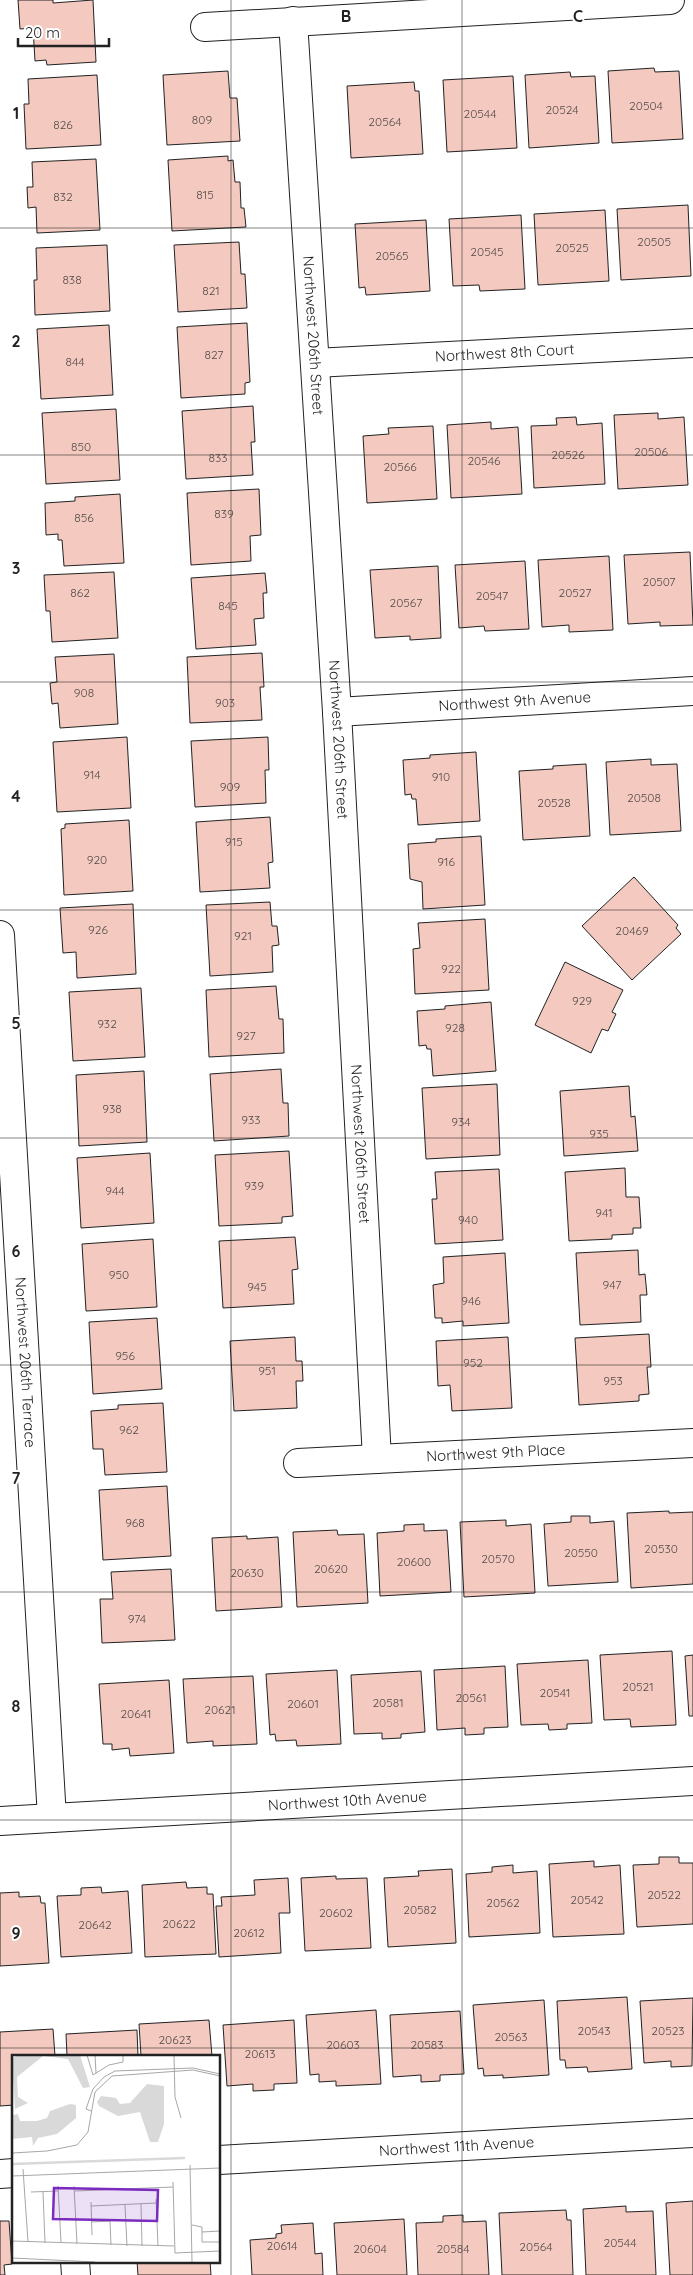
<svg xmlns="http://www.w3.org/2000/svg" width="693" height="2275" font-family="Quicksand,sans-serif">
<rect width="100%" height="100%" fill="#fff"/>
<!-- building -->
<path fill="#f3c9c0" stroke="#222" d="M18,0h35v3l40,-3 3,62 -49,3 -1,-5 -11,1 -2,-33 -13,1z
M654,68l1,4 24,-1 4,68 -71,4 -4,-72z
M228,71l2,27h7l3,43 -73,4 -4,-70z
M570,72l1,5 24,-1 4,67 -70,5 -4,-73z
M97,75l4,70 -75,4 -2,-45h5l-1,-25z
M513,76l4,72 -70,4 -4,-72z
M414,82l1,9h4l4,63 -72,4 -4,-72z
M228,156v5l5,-1 2,22h5l1,26h3l2,19 -74,4 -4,-71z
M96,159l4,71 -63,3 -1,-26 -8,1 -1,-21h6l-1,-25z
M688,205l3,71 -70,4 -4,-71z
M605,210l4,71 -71,4 -4,-71z
M521,215l4,74 -45,2 -1,-6 -26,1 -4,-67z
M426,220l4,71 -64,4 -1,-8 -6,1 -4,-64z
M239,242l2,32h4l2,34 -69,4 -4,-67z
M107,245l3,66 -75,4 -1,-35h3l-1,-32z
M247,323l3,59 -5,1v11l-64,4 -4,-71z
M109,325l4,70 -72,4 -4,-70z
M253,406l2,36h-4l2,33 -67,4 -4,-68z
M116,409l4,71 -74,4 -4,-71z
M658,413v6l26,-2 4,68 -70,4 -4,-74z
M576,417l1,8 25,-2 3,61 -71,4 -3,-62 26,-1 -1,-7z
M491,422v7l27,-2 4,67 -71,4 -4,-73z
M433,426l4,73 -70,4 -4,-67 26,-2 -1,-6z
M259,489l2,46 -11,1 1,25 -60,4 -4,-72z
M120,494l4,69 -60,3 -2,-26h-4v-6l-12,1 -1,-32 30,-2v-4z
M690,552l3,73 -33,1v-4l-32,2 -4,-69z
M609,556l4,74 -44,2v-7l-27,2 -4,-67z
M525,561l4,68 -44,2 -1,-5 -25,2 -4,-63z
M438,566l3,72 -31,2v-4l-35,2 -5,-68z
M114,572l4,66 -66,4 -2,-31h-4l-2,-36z
M265,573l2,20h-4l1,25 -10,1 2,26 -60,4 -5,-71z
M262,653l2,34h-4l2,33 -72,3 -3,-66z
M114,654l4,70 -58,4 -2,-25 -6,1 -2,-21 7,-1 -2,-25z
M127,737l4,71 -74,4 -4,-70z
M268,737l1,33h-4l1,33 -71,4 -4,-66z
M476,752l4,69 -62,4 -2,-26h-4l-1,-5 -6,1 -2,-35 27,-2v-3z
M651,759v6l26,-1 4,67 -71,4 -4,-73z
M586,764l4,72 -67,4 -4,-69 34,-2v-3z
M270,817l3,45 -5,1 2,25 -70,4 -4,-70z
M129,820l4,71 -69,4 -3,-66 4,-1v-4z
M481,836l4,69 -62,4 -1,-27 -12,-3 -2,-35 28,-2v-3z
M634,877l44,48 -2,3 5,6 -49,46 -50,-54z
M270,902l2,24h5l2,19 -7,1 1,26 -63,4 -4,-71z
M133,904l3,70 -59,4 -1,-26 -13,1 -3,-45z
M485,919l4,71 -74,4 -2,-45 7,-1 -2,-25z
M565,962l58,28 -11,22 4,2 -8,17 -6,-2 -11,24 -56,-28z
M276,986l3,33h4l1,34 -75,4 -3,-67z
M141,988l4,69 -72,4 -4,-69z
M491,1002l5,69 -63,5 -2,-27h-4l-1,-4 -7,1 -2,-35 28,-2v-3z
M281,1069l2,34h5l1,33 -75,5 -4,-67z
M144,1071l3,71 -68,4 -3,-71z
M497,1084l3,71 -74,4 -4,-71z
M629,1086l2,31 4,-1 3,35 -74,5 -4,-65z
M289,1151l4,65 -11,1v6l-63,3 -4,-71z
M150,1153l4,70 -73,5 -4,-70z
M625,1168l1,29h13l2,31h-8v6l-21,1v4l-43,2 -4,-69z
M499,1169l4,71 -68,4 -3,-45h5l-2,-27z
M295,1237l3,32 -6,1 2,34 -71,4 -4,-67z
M153,1239l4,68 -71,4 -4,-67z
M638,1250l1,25 6,-1 2,21h-7l1,27 -61,3 -4,-72z
M505,1253l4,70 -46,3v-5l-21,2v-5h-7l-2,-33 11,-2 -1,-26z
M157,1318l5,71 -69,5 -4,-72z
M649,1334l2,33h-4l2,27 -10,1v6l-60,4 -4,-67z
M295,1337l1,24h6l1,20h-7l1,27 -63,3 -4,-70z
M508,1337l4,71 -60,3 -2,-26 -12,1 -2,-45z
M163,1403l4,69 -62,3 -2,-26h-10l-2,-38 27,-2v-4z
M167,1486l4,70 -68,4 -4,-70z
M669,1511v2l24,-1v72l-62,4 -4,-75z
M571,1516h19v7l24,-2 4,61 -70,4 -4,-62 27,-2z
M506,1520v6l25,-2 4,69 -71,4 -4,-75z
M424,1524v7l23,-1 4,62 -71,4 -3,-63 27,-2v-6z
M337,1530l1,5 26,-1 4,69 -71,4 -4,-75z
M247,1536v3l31,-2 4,70 -66,4 -4,-73z
M171,1569l4,71 -73,3 -2,-44h13l-2,-27z
M672,1651l4,74 -45,2 -1,-8 -26,1 -4,-65z
M693,1655v61h-4l-4,-60z
M588,1660l4,63 -25,1v5l-18,1 -1,-6 -27,1 -4,-61z
M505,1666l3,61 -24,1v6l-19,1v-7l-28,2 -3,-60z
M337,1670l4,74 -44,2 -1,-6 -20,1 -1,-7 -5,1 -4,-61z
M421,1671l4,61 -24,2v4l-19,1v-6l-28,1 -3,-59z
M253,1676l4,68 -44,2v-5l-26,2 -4,-64z
M169,1680l5,73 -44,3 -1,-8 -17,2v-6h-9l-4,-60z
M659,1857h20v6h14v61l-56,3 -4,-62 26,-1z
M594,1861v6l26,-2 4,69 -71,3 -4,-73z
M513,1865v8l24,-2 3,62 -71,4 -3,-63 26,-2v-5z
M452,1869l4,74 -68,4 -4,-69 35,-2 -1,-5z
M336,1876v3l31,-1 4,70 -66,3 -4,-73z
M288,1878l2,35h-11l2,40 -62,4 -3,-51h6l-1,-9 34,-2 -1,-15z
M186,1882l1,6 20,-1v7h6l3,60 -71,3 -3,-72z
M101,1887l1,6 26,-2 4,62 -71,4 -4,-61 24,-1v-7z
M19,1892v5l21,-1 1,7h4l4,60 -49,3v-73z
M627,1997l5,72 -44,3 -1,-5 -21,1 -1,-8h-5l-3,-59z
M693,1998l-1,68 -21,1v-6l-27,2 -4,-62z
M544,2000l5,75 -46,3v-3l-19,1 -1,-8 -5,1 -5,-64z
M376,2010l5,74 -45,2v-5l-17,1v-8l-9,1 -4,-60z
M460,2011l4,63 -24,1v6l-19,1v-7l-28,2 -3,-62z
M209,2020l3,36h-71l-2,-32z
M294,2020l3,63 -23,1v6l-21,1v-7l-26,2 -4,-61z
M53,2029l2,27h-41v49l-14,1v-74z
M137,2030l1,26h-71l-1,-22z
M693,2201v74h-23l-4,-72z
M626,2206v6l27,-1 3,64h-70l-3,-66z
M566,2210l1,10h4l2,55h-71l-3,-62z
M463,2215v7l23,-1 3,54h-71l-2,-52 27,-1v-6z
M404,2219l3,56h-70l-3,-52z
M0,2221h9l3,43 -8,1 1,10h-5z
M313,2223l2,31 7,-1 1,22h-71l-2,-35 26,-2v-4l6,-1 -1,-8z
M137,2261h73l1,14h-73z"/>
<g fill="none" stroke-linecap="round" stroke-linejoin="round">
<defs>
<g id="minor">
<path id="s1" d="M293,21l44,691 40,747"/>
<path d="M205,27l465,-27"/>
<path id="s2" d="M315,363l378,-20"/>
<path id="s3" d="M337,712l356,-21"/>
<path id="s4" d="M0,935l52,883"/>
<path id="s5" d="M298,1463l395,-20"/>
<path id="s6" d="M0,1821l693,-40"/>
<path id="s7" d="M219,2160l474,-27"/>
<path d="M0,2174l14,-1"/>
<path d="M75,2261l1,14"/>
</g>
</defs>
<!-- minor casing -->
<use href="#minor" stroke="#222" stroke-width="30"/>
<!-- minor -->
<use href="#minor" stroke="#fff" stroke-width="28"/>
</g>
<!-- grid -->
<path fill="none" stroke="#222" stroke-width="1" stroke-opacity="0.55" d="M231,0v2275M462,0v2275M0,228h693M0,455h693M0,682h693M0,910h693M0,1138h693M0,1365h693M0,1592h693M0,1820h693M0,2048h693"/>
<g text-anchor="middle" stroke-width="4" stroke-linejoin="round" paint-order="stroke">
<!-- number labels -->
<g font-size="12" fill="#564c4a">
<text x="646" y="110">20504</text>
<text x="562" y="114">20524</text>
<text x="480" y="118">20544</text>
<text x="202" y="124">809</text>
<text x="385" y="126">20564</text>
<text x="63" y="129">826</text>
<text x="205" y="199">815</text>
<text x="63" y="201">832</text>
<text x="654" y="246">20505</text>
<text x="572" y="252">20525</text>
<text x="487" y="256">20545</text>
<text x="392" y="260">20565</text>
<text x="72" y="284">838</text>
<text x="211" y="295">821</text>
<text x="214" y="359">827</text>
<text x="75" y="366">844</text>
<text x="81" y="451">850</text>
<text x="651" y="456">20506</text>
<text x="568" y="459">20526</text>
<text x="218" y="462">833</text>
<text x="484" y="465">20546</text>
<text x="400" y="471">20566</text>
<text x="224" y="518">839</text>
<text x="84" y="522">856</text>
<text x="659" y="586">20507</text>
<text x="80" y="597">862</text>
<text x="575" y="597">20527</text>
<text x="492" y="600">20547</text>
<text x="406" y="607">20567</text>
<text x="228" y="610">845</text>
<text x="84" y="697">908</text>
<text x="225" y="707">903</text>
<text x="92" y="779">914</text>
<text x="441" y="781">910</text>
<text x="230" y="791">909</text>
<text x="644" y="802">20508</text>
<text x="554" y="807">20528</text>
<text x="234" y="846">915</text>
<text x="97" y="864">920</text>
<text x="446" y="866">916</text>
<text x="98" y="934">926</text>
<text x="632" y="935">20469</text>
<text x="243" y="940">921</text>
<text x="451" y="973">922</text>
<text x="582" y="1005">929</text>
<text x="107" y="1028">932</text>
<text x="455" y="1032">928</text>
<text x="246" y="1040">927</text>
<text x="112" y="1113">938</text>
<text x="251" y="1124">933</text>
<text x="461" y="1126">934</text>
<text x="599" y="1138">935</text>
<text x="254" y="1190">939</text>
<text x="115" y="1195">944</text>
<text x="604" y="1217">941</text>
<text x="468" y="1224">940</text>
<text x="119" y="1279">950</text>
<text x="612" y="1289">947</text>
<text x="257" y="1291">945</text>
<text x="471" y="1305">946</text>
<text x="125" y="1360">956</text>
<text x="473" y="1367">952</text>
<text x="267" y="1375">951</text>
<text x="613" y="1385">953</text>
<text x="129" y="1434">962</text>
<text x="135" y="1527">968</text>
<text x="661" y="1553">20530</text>
<text x="581" y="1557">20550</text>
<text x="498" y="1563">20570</text>
<text x="414" y="1566">20600</text>
<text x="331" y="1573">20620</text>
<text x="247" y="1577">20630</text>
<text x="137" y="1623">974</text>
<text x="638" y="1691">20521</text>
<text x="555" y="1697">20541</text>
<text x="471" y="1702">20561</text>
<text x="388" y="1707">20581</text>
<text x="303" y="1708">20601</text>
<text x="220" y="1714">20621</text>
<text x="136" y="1718">20641</text>
<text x="664" y="1899">20522</text>
<text x="587" y="1904">20542</text>
<text x="503" y="1907">20562</text>
<text x="420" y="1914">20582</text>
<text x="336" y="1917">20602</text>
<text x="179" y="1928">20622</text>
<text x="95" y="1929">20642</text>
<text x="249" y="1937">20612</text>
<text x="594" y="2035">20543</text>
<text x="668" y="2035">20523</text>
<text x="511" y="2041">20563</text>
<text x="175" y="2044">20623</text>
<text x="343" y="2049">20603</text>
<text x="427" y="2049">20583</text>
<text x="260" y="2058">20613</text>
<text x="620" y="2247">20544</text>
<text x="282" y="2250">20614</text>
<text x="536" y="2251">20564</text>
<text x="370" y="2253">20604</text>
<text x="453" y="2253">20584</text>
</g>
<!-- street labels -->
<g font-size="15" fill="#222" stroke="#fff">
<text dy="5" stroke="none"><textPath href="#s1" startOffset="315">Northwest 206th Street</textPath></text>
<text dy="5" stroke="none"><textPath href="#s2" startOffset="190">Northwest 8th Court</textPath></text>
<text dy="5" stroke="none"><textPath href="#s3" startOffset="178">Northwest 9th Avenue</textPath></text>
<text dy="5" stroke="none"><textPath href="#s1" startOffset="720">Northwest 206th Street</textPath></text>
<text dy="5" stroke="none"><textPath href="#s1" startOffset="1125">Northwest 206th Street</textPath></text>
<text dy="5" stroke="none"><textPath href="#s4" startOffset="428">Northwest 206th Terrace</textPath></text>
<text dy="5" stroke="none"><textPath href="#s5" startOffset="198">Northwest 9th Place</textPath></text>
<text dy="5" stroke="none"><textPath href="#s6" startOffset="348">Northwest 10th Avenue</textPath></text>
<text dy="5" stroke="none"><textPath href="#s7" startOffset="238">Northwest 11th Avenue</textPath></text>
</g>
</g>
<!-- overview -->
<g transform="translate(12 2055)">
<rect width="208" height="208" fill="#fff"/>
<path d="M7,0h61l10,32 -7,1 -15,-29 -25,-3 -26,21 1,20 10,6 -13,6 -3,-51zM135,29l17,2v38l-6,18h-8l-10,-30 -22,4 -19,-10 -2,-4 4,-6 15,2 4,6 10,-1zM58,49l6,1v13l-19,16 -19,4 -5,8 -1,-9 -20,2 1,-24 5,-1 2,7h17l10,-3 3,-7z" fill="#d9d9d9"/>
<path fill="none" stroke="#d9d9d9" stroke-width="2.5" d="M0,109l173,-6"/>
<path fill="none" stroke="#a7a7a7" stroke-width="1" d="M75,0l6,20 16,-10 14,-3v-7M83,0l1,18M162,0l1,42 6,21M79,56l-5,-2 7,-20 11,-12 11,-6 78,-3 27,6M0,98l35,-2 30,-6 11,-13 7,-40 17,-16 81,-6 27,6M178,110l2,97M11,114l5,73M0,121l208,-8M161,127l2,71 45,-2M46,131l3,57M62,131l3,58M63,136l98,-4M19,137l27,-1M31,137l2,51M144,144l2,47M79,147l1,33M129,149l1,42M113,150l2,41M79,151l65,-3M79,167l19,-1 1,24M180,170l10,2v15h18M190,177l18,-1M0,186l162,5M0,203l83,4"/>
<path fill="#7b2cbf" fill-opacity="0.15" stroke="#7b2cbf" stroke-width="2.5" d="M42,133l104,2 -1,31 -104,-2z"/>
<rect width="208" height="208" fill="none" stroke="#222" stroke-width="2.5"/>
</g>
<g font-size="16" text-anchor="middle" font-weight="bold" fill="#222" stroke="#fff" stroke-width="4" stroke-linejoin="round" paint-order="stroke">
<text x="346" y="22">B</text>
<text x="578" y="22">C</text>
<text x="16" y="119">1</text>
<text x="16" y="347">2</text>
<text x="16" y="574">3</text>
<text x="16" y="802">4</text>
<text x="16" y="1029">5</text>
<text x="16" y="1257">6</text>
<text x="16" y="1484">7</text>
<text x="16" y="1712">8</text>
<text x="16" y="1939">9</text>
</g>
<!-- scale -->
<path d="M18 38v8h91v-8" fill="none" stroke="#222222" stroke-width="2.5"/>
<text x="25" y="38" font-size="15" fill="#222222" stroke="#ffffff" stroke-width="4" paint-order="stroke">20 m</text>
</svg>
